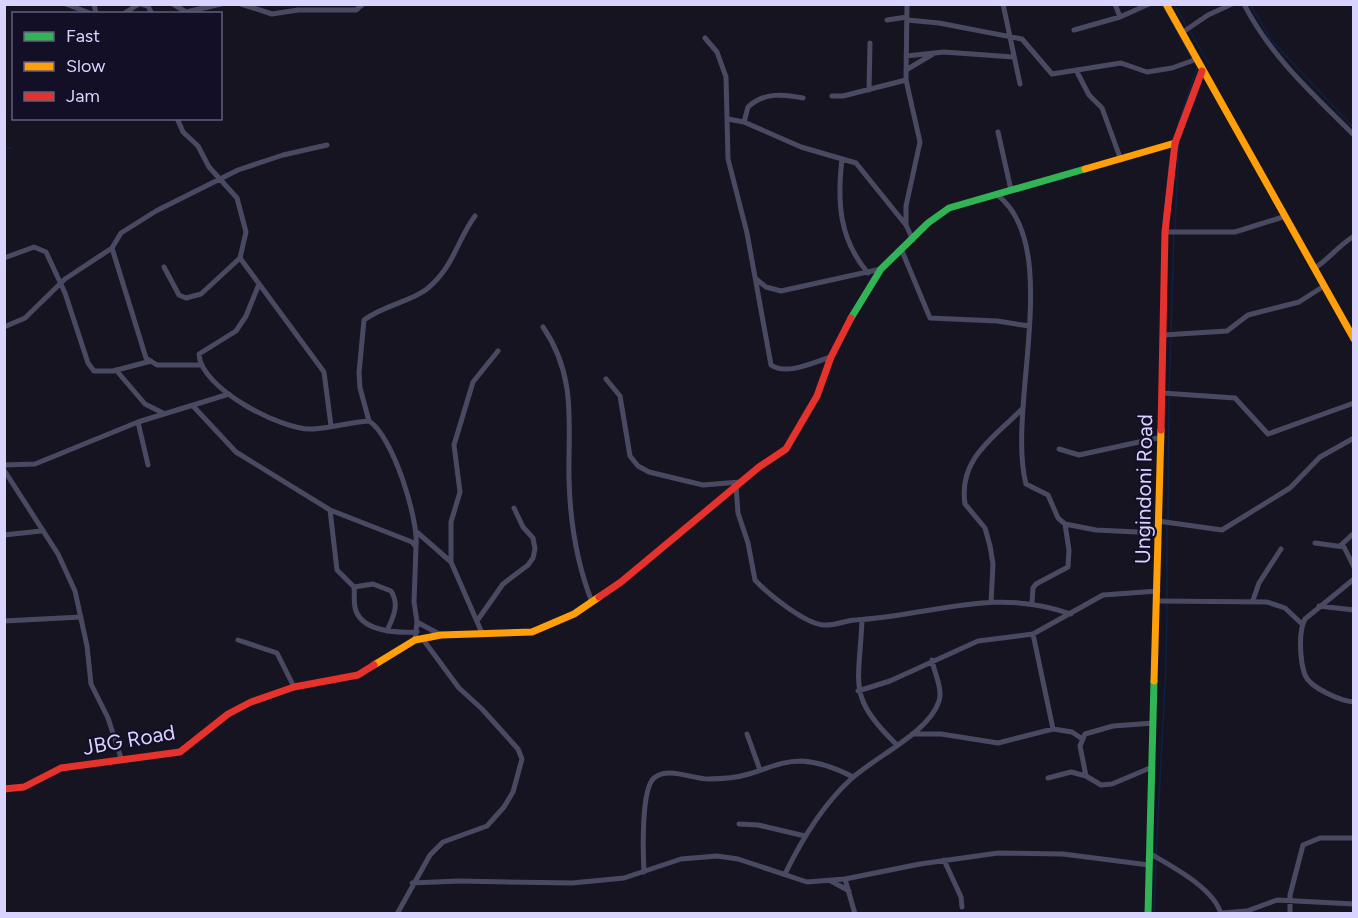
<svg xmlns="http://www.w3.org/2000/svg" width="1358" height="918" font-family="Figtree,sans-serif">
<rect width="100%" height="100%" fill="#161421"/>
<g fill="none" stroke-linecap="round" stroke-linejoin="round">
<!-- stream -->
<path stroke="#0d2144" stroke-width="1.5" d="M1162,4l30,55
M1174,4l13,23
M1250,4l21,36 83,88
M1190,31l19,33
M1194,103l8,-23
M1177,129l20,-62 -2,-4
M4,147l7,1
M1163,224l6,-58
M1175,229l4,-88
M1171,331l3,-97
M1169,391l2,-55
M1168,520l1,-124
M1167,598v-73
M1156,856l10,-189 1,-64
M1154,914l2,-54"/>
<!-- street -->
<path stroke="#4a4962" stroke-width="5" d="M66,4l26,10
M94,4l2,10
M141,4l7,2 4,8
M173,4l13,8 35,-8
M241,4l31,10 26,-4h58l7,-6
M907,4l-1,76 14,62 -14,64v19l7,15
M1003,4l17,80
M1115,4l5,13
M1244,4c26,52 70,91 110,131
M123,14l16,-10
M887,20l20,-3
M907,20l32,3 83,16 30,35 69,-11 26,9 25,-4 25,-9
M1074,30l46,-13 29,-13
M1183,32l25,-17 24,-11
M705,38l12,14 9,25 2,82 19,74 24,132c16,11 43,-3 60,-8
M906,56l38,-4 69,5
M906,70l27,-16
M1076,70l13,25 13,13 19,52
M869,90l1,-47
M832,96h11l63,-16
M728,119l16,3 57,25 55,16 50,62
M744,122l4,-15c16,-15 36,-13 55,-9
M998,132l13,58
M842,159c-5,43 -3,80 26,114
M996,194c69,50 10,214 30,290l22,11 10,23 7,6 31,6 62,3
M1165,232h70l51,-16
M112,248l34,110 11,7h44
M902,251l28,67 67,3 32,5
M4,258l30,-11 12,5 19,41 23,70 6,8h19l38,-10
M240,258l84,114 7,54
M164,267l15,28 7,3 15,-4 39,-36 6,-26 -9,-34 -28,-31 -11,-21 -15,-14 -6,-14
M1315,268c15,-10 23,-22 39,-32
M756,279l10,8 15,4 100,-22
M259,284l-13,32 -10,15 -37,23c1,34 83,77 114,75 19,-1 37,-7 56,-8 24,15 50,99 47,126
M4,327l21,-9 40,-39 47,-31 9,-15 35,-22 82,-41 45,-15 44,-10
M543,327c34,50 25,96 26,152 1,41 8,85 23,123
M1163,335l64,-4 21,-16 51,-13 25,-16
M116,370l29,34 18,9
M606,379l14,17 10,60 8,10 11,6 54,13 37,-3
M1162,393l73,5 33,36 86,-31
M193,406l43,46 94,58 82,32 4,5 -2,55 3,20 -2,18
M369,421l-9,-33 -1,-15 5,-53c20,-15 46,-18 63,-31 27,-22 30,-49 48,-73
M138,422l10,43
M1059,449l20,6 83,-18
M4,465l31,-1 103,-42 91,-28
M4,470l54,84 17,37 12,55 4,38 17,34 13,40
M736,486l2,27 10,30 7,37c13,14 49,43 68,45 11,1 21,-4 32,-5 78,-4 136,-34 216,-6
M330,510l7,60 17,17c1,8 -1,16 2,24 8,21 42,22 61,21
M1158,521l64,9 68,-42 30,-31 34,-19
M418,533l33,29
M4,535l37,-4
M1315,543l29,4 10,20
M1340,546l14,-13
M1354,579l-49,40c-7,13 -5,42 0,56 5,13 36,26 49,27
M354,587l19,-3 18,7c9,14 2,26 -4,40
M1253,600l6,-17 22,-34
M1158,601l109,1 18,6 17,16
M991,602l2,-38 -3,-18 -5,-18 -20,-24c-7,-46 30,-67 58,-96
M1032,602l1,-14 3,-4 32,-17 1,-17 -4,-26
M1319,606l35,4
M4,621l77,-4
M477,621l26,-37 25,-19 5,-7 2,-9 -2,-11 -10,-11 -9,-19
M862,621c-3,65 -15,76 35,124
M417,622l22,12
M482,633l-31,-71v-40l9,-30 -6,-47 19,-63 25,-31
M1033,634l20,95 19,3 9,6
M238,640l39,13 17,34
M858,691l32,-10 88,-40 55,-7 70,-39 55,-4
M747,734l13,36
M912,734h29l57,9 55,-14
M1086,776l-6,-30 5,-12 28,-8 41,-3
M1048,778l23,-6 15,4 15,9 11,-1 38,-16
M739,824l19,1 47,11
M1149,853c22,13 65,35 72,61
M944,860l17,37 1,10
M644,872c-1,-19 -3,-83 10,-94 14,-12 38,1 54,1 13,0 28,-1 41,-5 18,-5 32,-13 52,-13 19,1 35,7 52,16
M785,874c16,-33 38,-69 65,-94 24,-23 79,-47 89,-79 4,-12 -5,-29 -7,-41
M845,879l10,35
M831,881l18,10
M412,883l46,-2 114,2 52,-5 57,-19 36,-3 21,3 69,23 38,-3 75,-15 78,-11 65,1 86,11
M1222,913l25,-2 30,-11 77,4
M397,914l33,-59 13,-13 44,-16 17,-19 9,-15 9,-33 -4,-10 -36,-40 -23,-21 -37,-50
M1290,914v-19l13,-50 17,-7h34"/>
<!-- fast -->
<path stroke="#30b455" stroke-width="7" d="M851,318l30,-49 47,-46 21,-15 136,-39
M1148,914l6,-233"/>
<!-- slow -->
<path stroke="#ff9f0a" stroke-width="7" d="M1166,4l188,335
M1085,169l90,-26
M374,665l41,-25 26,-5 91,-3 42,-18 25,-17
M1154,681l7,-251"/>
<!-- jam -->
<path stroke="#e5322d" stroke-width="7" d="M1161,430l4,-198 10,-89 27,-72
M599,597l22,-15 138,-115 27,-18 31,-53 14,-39 20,-39
M4,789l20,-2 37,-19 119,-16 48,-38 23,-12 43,-15 64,-12 16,-10"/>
</g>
<g text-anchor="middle" stroke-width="4.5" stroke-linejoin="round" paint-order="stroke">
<!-- street labels -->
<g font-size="21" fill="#d9d4ff" stroke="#130f26">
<text transform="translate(1144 489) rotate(-89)" y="7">Ungindoni Road</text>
<text transform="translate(129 740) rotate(-10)" y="7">JBG Road</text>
</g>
</g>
<!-- border -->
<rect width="1358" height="918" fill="none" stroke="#d9d4ff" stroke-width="12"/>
<!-- legend -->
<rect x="12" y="12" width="210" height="108" fill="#130f26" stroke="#625e7d" stroke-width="1.5"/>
<rect x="24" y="32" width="30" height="9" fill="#30b455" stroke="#625e7d" stroke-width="1.5"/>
<text x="66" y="42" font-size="18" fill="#d9d4ff">Fast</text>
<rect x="24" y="62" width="30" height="9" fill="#ff9f0a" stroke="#625e7d" stroke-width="1.5"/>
<text x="66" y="72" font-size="18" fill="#d9d4ff">Slow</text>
<rect x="24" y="92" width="30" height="9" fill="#e5322d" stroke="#625e7d" stroke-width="1.5"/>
<text x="66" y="102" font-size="18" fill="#d9d4ff">Jam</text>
</svg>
